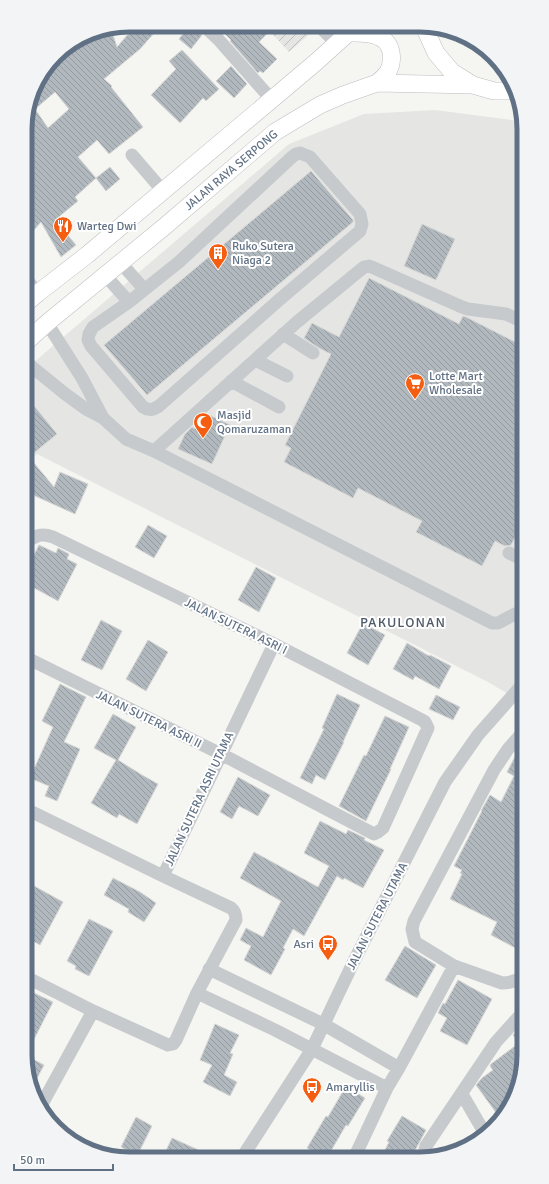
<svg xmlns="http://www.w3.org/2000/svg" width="549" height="1184" font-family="Signika,sans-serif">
<defs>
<pattern id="industrial-furrows" width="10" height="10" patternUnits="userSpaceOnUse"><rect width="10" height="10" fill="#e5e6e4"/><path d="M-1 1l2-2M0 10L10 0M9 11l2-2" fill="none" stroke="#bdbfbe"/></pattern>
<pattern id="building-back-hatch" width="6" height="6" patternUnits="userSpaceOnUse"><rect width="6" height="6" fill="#b1b8be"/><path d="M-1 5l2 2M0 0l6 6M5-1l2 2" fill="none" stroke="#939aa0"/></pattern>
</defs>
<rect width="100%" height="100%" fill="#f5f5f1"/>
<!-- built -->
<path fill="#e5e6e4" d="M435,110l85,11 2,581 -34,-20 -451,-228 -11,9v-94l263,-225 75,-30z"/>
<!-- industrial -->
<path fill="url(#industrial-furrows)" d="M265,26h54l-30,26z"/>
<!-- building -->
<path fill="url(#building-back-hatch)" stroke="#d6d6d4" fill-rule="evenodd" d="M136,25h11l8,7 -15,17 -36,30 8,7 -1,1 32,40 -34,27 -12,-14 -19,17 18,21 -21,19 3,4 -23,19 21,25 -15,12 -20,-35 -15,17 -1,-117 11,-39 24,-32 4,-2 1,2 28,-15 -1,-3 19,-4 6,18zM55,92l14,17 -21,19 -13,-19z
M190,25h5l2,6 5,4 -11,14 -12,-10z
M217,26h46l6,6 -10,10 18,17 -14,14 -3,-2 -2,2 -28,-32 1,-1z
M182,50l37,39 -13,12 -3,-3 -23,25 -29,-28 25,-26 -7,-8z
M231,66l16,18 -13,14 -18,-17z
M110,167l10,12 -14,12 -10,-13z
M311,171l42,49v2l-206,173 -43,-50z
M422,224l33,15 -19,41 -32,-14z
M369,278l90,46 4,-8 3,1 55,28 1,179 -11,21 -6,1 -10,-5 -13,25 -66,-34 6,-11 -64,-33 -5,10 -69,-36 7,-14 -6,-3 46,-91 -12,-6 -15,-10 8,-15 27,14z
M26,396l31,38 -28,23 25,30 6,-15 28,12 -13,30 -42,-19 -6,5z
M207,414l23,11 -18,39 -34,-15 7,-15 7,-7 3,2 3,-7z
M148,525l19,11 -13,22 -19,-11z
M39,545l17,8 2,-5 11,6 -2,5 10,5 -19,37 -31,-17v-15z
M256,567l20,11 -17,34 -21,-12z
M101,620l21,11 -20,39 -21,-10z
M363,623l22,12 -17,30 -21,-12z
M148,640l20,12 -22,39 -20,-12z
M407,643l22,13 1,-1 21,11 -12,23 -24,-13 -2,4 -20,-11z
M60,684l26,13 -22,45 16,7 -23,52 -12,-5 4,-10 -19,-8 23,-51 -11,-6z
M337,694l23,11 -17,37h1l-19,38 -9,-5 -4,9 -12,-6 24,-49 -2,-1z
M436,695l24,12 -7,13 -24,-11z
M113,714l23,13 -18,33 24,15 16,9 -21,40 -18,-10 -2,4 -26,-15 25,-43 -22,-12z
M385,716l24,11 -19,42h1l-25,52 -27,-15 25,-51 2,1z
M523,744v208l-32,-17 6,-13 -47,-23 12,-25 -2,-1 2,-3 -8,-4 28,-55h-1l9,-16 11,7 13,-26 -7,-4 12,-23z
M238,777l32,18 -12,21 -19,-10 -7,13 -12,-7z
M320,821l26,13 2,-4 17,8 -1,2 20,10 -21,38 -19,-10 -1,2 -6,-4 -33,60 -11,-7 -10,19 2,1 -14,26 -27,-15 7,-14 -11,-6 6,-12 17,9 18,-36 -41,-23 14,-26 64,35 11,-21 -25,-13z
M113,878l27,14 16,11 -12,19 -16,-10 1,-3 -25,-14z
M34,886l29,16 -23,43 -12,-7v-41z
M89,919l24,12 -24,45 -14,-7 1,-3 -9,-5z
M405,946l31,19 -19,33 -32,-18z
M458,980l34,19 -25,46 -27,-14 7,-13 -9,-5 5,-10 2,1z
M32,992l21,10 -25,49v-51z
M524,1023v39l-8,33 -6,9 -13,10 -21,-29 6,-7 11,-8 -3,-4 1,-2 28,-21 -6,-8z
M215,1024l24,11 -9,18 3,1 -9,21 13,7 -7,14 -27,-14 9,-17 -12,-5z
M29,1057l15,8 -12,23 -3,-6z
M346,1086l19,12 -17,28 -2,-1 -18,31h-8l-13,-8 19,-32 2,1z
M402,1116l24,14 -14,26h-30l7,-14 -2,-1z
M136,1117l16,9 -15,30 -16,-9z
M172,1138l42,19h-51z"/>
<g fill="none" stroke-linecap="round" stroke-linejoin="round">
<defs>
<path id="major" d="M425,27l1,4 10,22 16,19 21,13 21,6h20
M348,33c11,0 22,-1 31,4 14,6 15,23 9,35 -3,4 -7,8 -11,11
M26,303l12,-10 49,-38 228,-192 41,-37
M26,342l21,-19 117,-96 111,-95 45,-27 23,-10 34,-12 96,2"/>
</defs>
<!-- major casing -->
<use href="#major" stroke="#bbbec2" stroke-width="18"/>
<!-- minor -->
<path stroke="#c7cacd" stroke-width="13" d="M203,25l15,14 54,61
M319,26l18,18
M300,153l10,4 50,57 2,10 -2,7 -81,69 -120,106c-6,4 -10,5 -16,1l-52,-61 -3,-6 1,-6 4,-7 36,-25 50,-40 113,-105 4,-3z
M132,155l31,36
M120,262l24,27
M105,275l24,27
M26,279l12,14
M47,323l35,55 21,40
M283,334l30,19
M255,360l32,16
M26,362l38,31 22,16 17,9 23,21 28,12 338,172h6l17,-9
M231,381l48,26
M154,451l143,-129 67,-55 5,-1 5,2 88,39 6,2 38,5 15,7
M27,542c9,-7 15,-9 26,-5l221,107 148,76 3,2 3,6 -45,100 -5,4 -4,2 -153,-80 -194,-96
M509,553l13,6
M523,732l-15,17 -14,21 -80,151 -2,8 3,13 39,24 48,17c7,0 15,-2 21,-7
M28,810l135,66 68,32c4,3 5,7 5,12l-39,73 -21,47 -3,4 -5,1 -75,-34 -65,-33
M163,876l111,-232
M209,969l114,55 76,44
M197,993l78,37 112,58
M462,1094l22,38
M42,1104l51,-93
M243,1156l69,-107 42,-88 91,-179 33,-47 44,-50
M355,1156l32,-68 12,-20 55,-102
M423,1156l3,-10 70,-104 28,-31"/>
<!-- major -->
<use href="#major" stroke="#fff" stroke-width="17"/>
</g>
<!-- icons -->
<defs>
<symbol id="restaurant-pin" viewBox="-11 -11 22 30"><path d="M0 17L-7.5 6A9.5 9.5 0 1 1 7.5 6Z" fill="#f55d11" stroke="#fff"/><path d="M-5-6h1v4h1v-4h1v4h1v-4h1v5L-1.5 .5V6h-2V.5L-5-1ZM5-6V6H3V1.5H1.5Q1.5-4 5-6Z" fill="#fff"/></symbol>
<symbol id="building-pin" viewBox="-11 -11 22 30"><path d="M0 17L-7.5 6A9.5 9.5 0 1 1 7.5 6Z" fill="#f55d11" stroke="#fff"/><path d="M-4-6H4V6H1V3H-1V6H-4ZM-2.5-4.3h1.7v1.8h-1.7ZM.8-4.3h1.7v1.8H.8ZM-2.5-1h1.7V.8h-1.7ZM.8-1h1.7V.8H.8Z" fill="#fff"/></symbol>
<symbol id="supermarket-pin" viewBox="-11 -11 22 30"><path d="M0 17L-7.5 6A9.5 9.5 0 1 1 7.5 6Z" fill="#f55d11" stroke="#fff"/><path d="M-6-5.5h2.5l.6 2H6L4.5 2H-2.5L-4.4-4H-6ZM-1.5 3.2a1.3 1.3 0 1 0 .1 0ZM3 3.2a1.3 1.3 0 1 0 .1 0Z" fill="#fff"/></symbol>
<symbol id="mosque-pin" viewBox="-11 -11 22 30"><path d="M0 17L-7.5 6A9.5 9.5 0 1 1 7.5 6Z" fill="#f55d11" stroke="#fff"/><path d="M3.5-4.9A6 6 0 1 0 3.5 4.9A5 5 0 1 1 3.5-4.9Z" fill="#fff"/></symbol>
<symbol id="bus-pin" viewBox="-11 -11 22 30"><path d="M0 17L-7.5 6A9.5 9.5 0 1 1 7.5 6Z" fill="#f55d11" stroke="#fff"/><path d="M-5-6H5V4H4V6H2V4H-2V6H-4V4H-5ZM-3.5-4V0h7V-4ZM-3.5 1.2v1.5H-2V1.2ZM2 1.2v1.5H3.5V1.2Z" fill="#fff"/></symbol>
</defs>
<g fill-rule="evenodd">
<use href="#restaurant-pin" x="52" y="215" width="22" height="30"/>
<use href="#building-pin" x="207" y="242" width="22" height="30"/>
<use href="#supermarket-pin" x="404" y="372" width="22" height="30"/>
<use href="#mosque-pin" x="192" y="411" width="22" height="30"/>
<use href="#bus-pin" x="317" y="933" width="22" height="30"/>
<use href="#bus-pin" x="301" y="1076" width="22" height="30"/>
</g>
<g text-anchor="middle" stroke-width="4" stroke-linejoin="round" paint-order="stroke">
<!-- street labels -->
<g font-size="12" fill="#617185" stroke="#fff">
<text transform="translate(231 170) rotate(-40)" y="4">JALAN RAYA SERPONG</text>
<text transform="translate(236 626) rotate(26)" y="4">JALAN SUTERA ASRI I</text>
<text transform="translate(149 719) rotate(26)" y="4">JALAN SUTERA ASRI II</text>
<text transform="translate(199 799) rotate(-65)" y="4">JALAN SUTERA ASRI UTAMA</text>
<text transform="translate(377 916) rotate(-63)" y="4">JALAN SUTERA UTAMA</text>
</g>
<!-- poi labels -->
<g font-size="12" fill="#617185" stroke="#fff" text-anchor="start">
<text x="77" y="230">Warteg Dwi</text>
<text x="232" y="250">Ruko Sutera<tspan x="232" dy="14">Niaga 2</tspan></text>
<text x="429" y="380">Lotte Mart<tspan x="429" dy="14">Wholesale</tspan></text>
<text x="217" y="419">Masjid<tspan x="217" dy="14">Qomaruzaman</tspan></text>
<text x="314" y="948" text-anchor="end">Asri</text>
<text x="326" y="1091">Amaryllis</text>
</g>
<!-- quarter labels -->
<g font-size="14" letter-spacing="1" fill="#505b69" stroke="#fff">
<text x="403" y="627">PAKULONAN</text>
</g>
</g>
<!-- crop -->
<path d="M0 0H549V1184H0ZM129 32H420A97 97 0 0 1 517 129V1055A97 97 0 0 1 420 1152H129A97 97 0 0 1 32 1055V129A97 97 0 0 1 129 32Z" fill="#f2f4f5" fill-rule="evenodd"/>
<path fill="none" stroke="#617185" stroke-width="5" d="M129 32H420A97 97 0 0 1 517 129V1055A97 97 0 0 1 420 1152H129A97 97 0 0 1 32 1055V129A97 97 0 0 1 129 32Z"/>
<!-- scale -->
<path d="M14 1164v6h99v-6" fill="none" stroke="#617185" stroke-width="2"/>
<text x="20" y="1164" font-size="12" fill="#617185" stroke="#ffffff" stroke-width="3" paint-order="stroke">50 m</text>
</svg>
